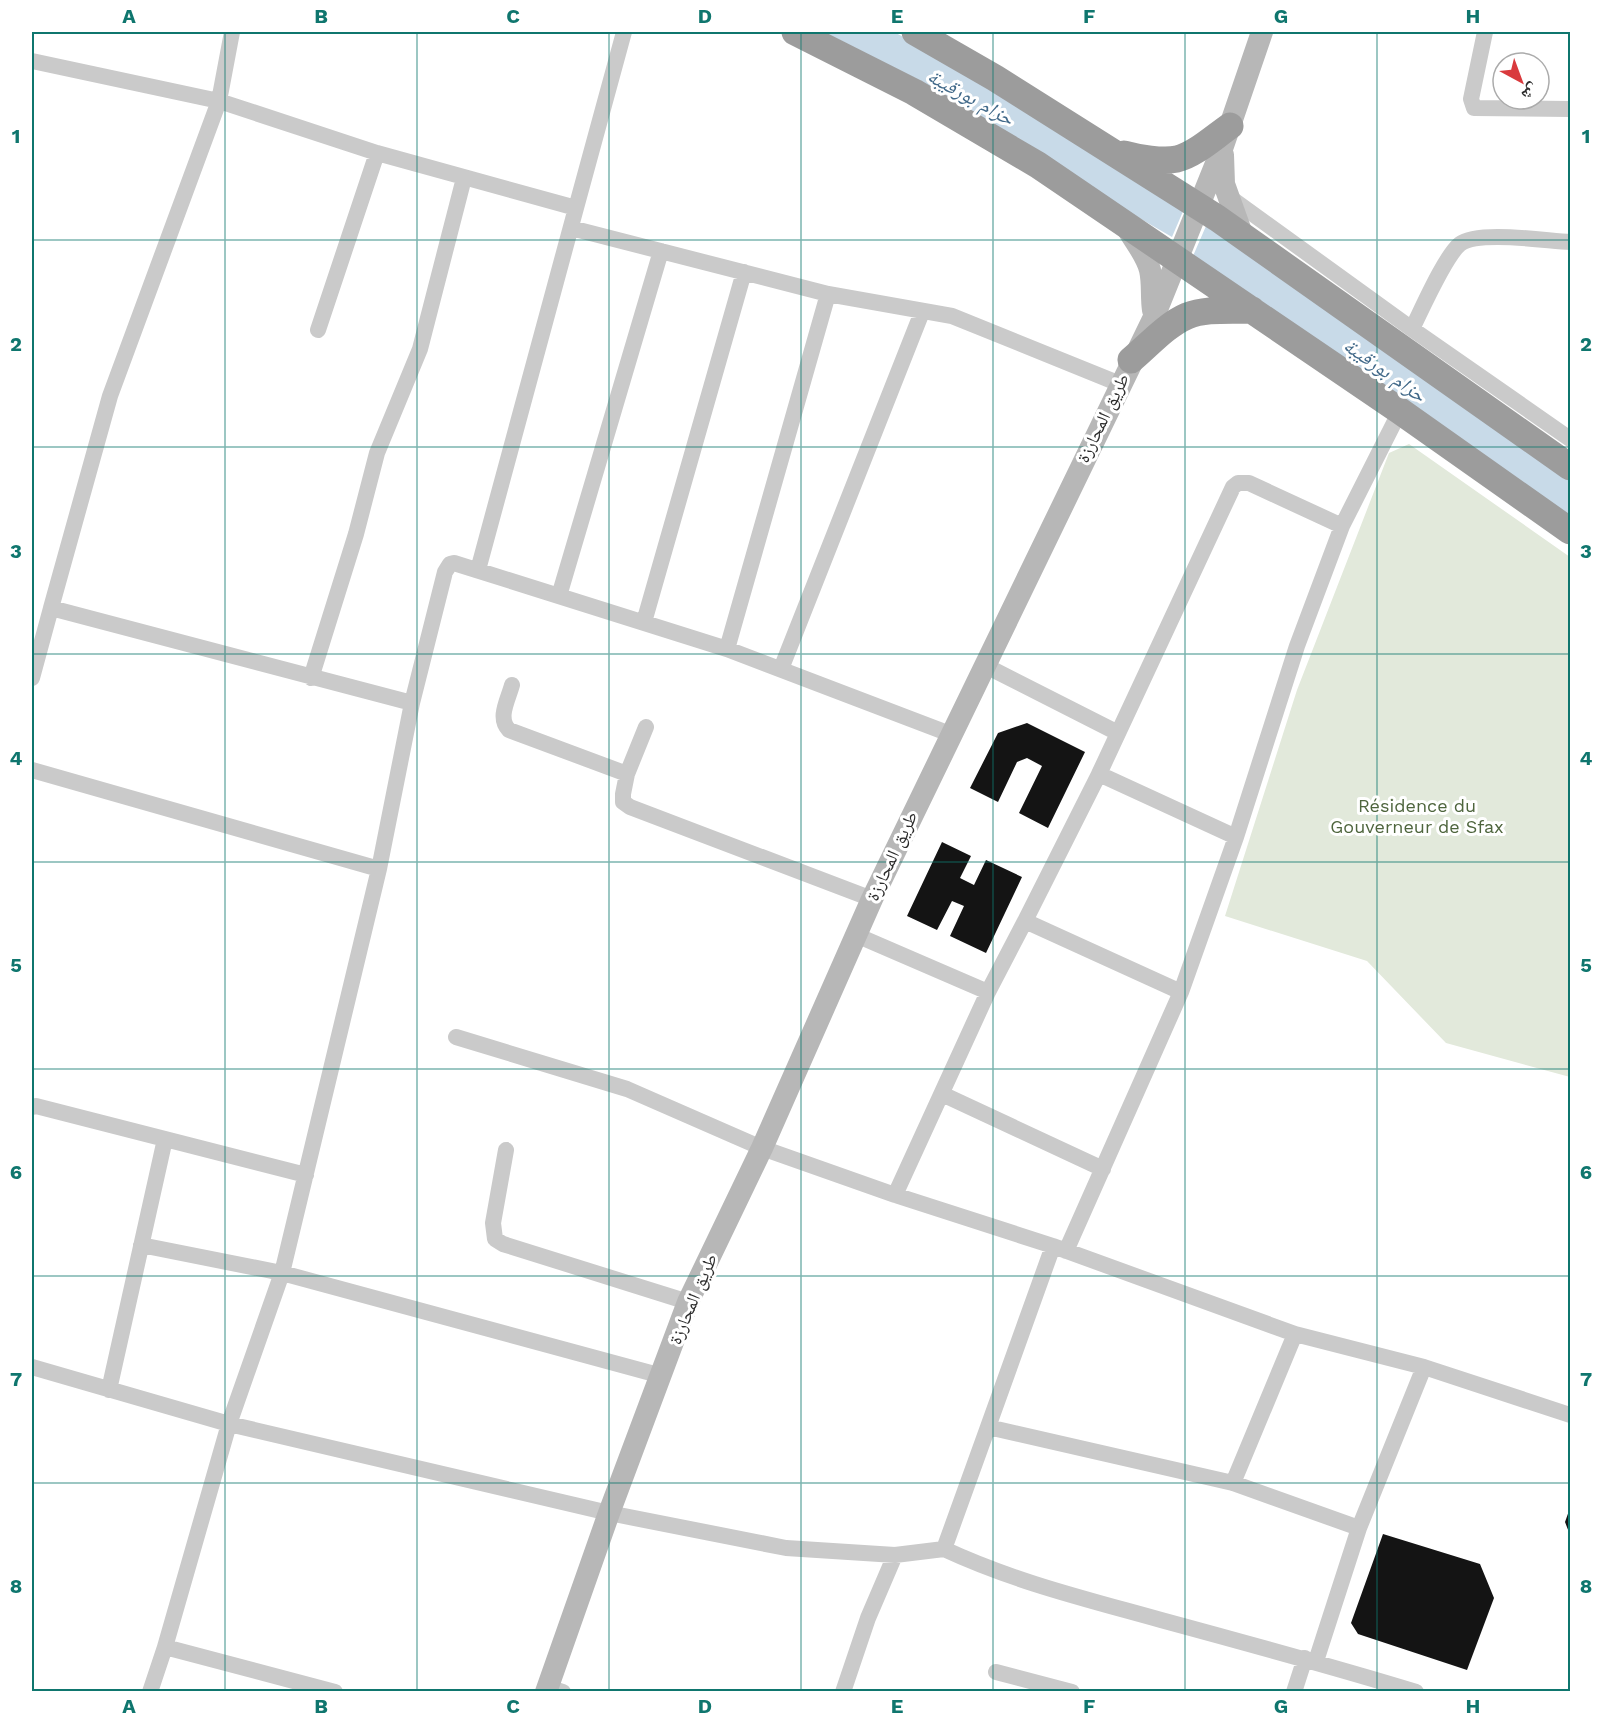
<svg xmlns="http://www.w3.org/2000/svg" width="1602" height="1723" font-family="'Work Sans','Noto Naskh Arabic',sans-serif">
<rect width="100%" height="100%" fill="#fff"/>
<!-- green -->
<path fill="#e2e9db" d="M1409,444l161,113v520l-124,-34 -79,-82 -142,-45 72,-226 92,-237z"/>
<!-- water -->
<path fill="#c8dae8" d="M818,32h76l44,23 246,154 -12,28z
M1206,226l364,252v42l-377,-264z"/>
<!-- building -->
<path fill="#141414" d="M1027,723l58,29 -37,76 -29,-15 23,-47 -15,-8 -10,4 -19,40 -28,-14 28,-55z
M942,842l29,14 -11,22 14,7 12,-25 36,17 -36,76 -36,-17 14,-30 -12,-5 -15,29 -30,-14z
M1570,1508v27l-5,-13z
M1383,1534l97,30 14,34 -27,72 -109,-36 -7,-11z"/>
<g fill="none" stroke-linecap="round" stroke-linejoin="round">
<!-- minor -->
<path stroke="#cacaca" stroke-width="16" d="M232,32l-13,69 -109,295 -59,212 361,95 33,-131 5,-8 4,-1 273,86 223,85
M1485,32l-14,67 3,9 96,1
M32,61l187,40 158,52 199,55 -98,362
M1228,196l184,133 158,110
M576,208l48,-176
M571,228l257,66 124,22 168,68
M1412,329c10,-20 33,-73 48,-85 18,-14 86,-3 110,-2
M318,330l59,-177
M559,596l102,-345
M644,622l100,-350
M727,649l101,-355
M984,665l134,68
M781,669l141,-357
M32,678l19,-70
M311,678l45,-144 21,-81 43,-104 44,-171
M512,685c-4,15 -15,33 -3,45l118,44 -4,20v8l7,5 242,92
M32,770l347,99 33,-166
M627,774l19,-47
M1099,774l-74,147 156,71
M1236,837l-137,-63 134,-287 5,-4h11l93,43
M856,935l132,57
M456,1037l171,52 135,59 133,47 158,51 242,88 129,33 146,48
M942,1094l161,75
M32,1107l4,-1 270,69
M506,1150l-13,73 2,16 8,5 185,58
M895,1195l93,-203 37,-71
M141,1245l141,28 380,103
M1066,1251l115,-259 55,-155 61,-191 45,-120 58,-115
M32,1367l197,57 380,89 177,35 109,7 49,-6
M109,1390l56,-251
M988,1427l65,-181
M1233,1483l62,-149
M1359,1528l-126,-45 -245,-56 -44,122c71,33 142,50 217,71 85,23 170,46 255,72
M1316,1661l43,-133 65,-161
M996,1672l76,20
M548,1687l15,5
M150,1692l15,-45
M335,1692l-170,-45 64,-223 53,-151 97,-404
M843,1692l25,-74 27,-63
M1294,1692l11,-34"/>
<!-- secondary -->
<path stroke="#b7b7b7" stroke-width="22" d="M1223,155l1,29 19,53
M1126,226c8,15 20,28 24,44 3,13 1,27 3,40
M546,1692l63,-179 79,-211 74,-154 110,-249 282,-582 69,-171 39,-114"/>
<!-- trunk -->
<path stroke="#9c9c9c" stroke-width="27" d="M795,32l119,60 124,73 362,246 170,120
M915,32l80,46 222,140 353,249
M1124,154c14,4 39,8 53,5 19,-5 37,-22 53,-33
M1131,360c17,-14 35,-35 56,-44 19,-8 45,-5 65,-6"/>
</g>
<!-- grid -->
<path fill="none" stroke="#0f766e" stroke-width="1.5" stroke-opacity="0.55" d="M225,32v1660M417,32v1660M609,32v1660M801,32v1660M993,32v1660M1185,32v1660M1377,32v1660M32,240h1538M32,447h1538M32,654h1538M32,862h1538M32,1069h1538M32,1276h1538M32,1483h1538"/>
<g text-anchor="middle" stroke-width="6" stroke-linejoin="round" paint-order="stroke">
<!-- street labels -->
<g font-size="18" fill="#2d2d2d" stroke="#fff">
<text transform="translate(1103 418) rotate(-64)" y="6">طريق المحارزة</text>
<text transform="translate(892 856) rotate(-65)" y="6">طريق المحارزة</text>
<text transform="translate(693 1299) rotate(-67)" y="6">طريق المحارزة</text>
</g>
<!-- park labels -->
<g font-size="18" fill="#4e653d" stroke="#fff">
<text x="1417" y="812">Résidence du<tspan x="1417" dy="21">Gouverneur de Sfax</tspan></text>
</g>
<!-- water labels -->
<g font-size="20" font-style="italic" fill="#416989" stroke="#fff">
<text transform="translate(971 97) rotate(29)" y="7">حزام بورقيبة</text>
<text transform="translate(1385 370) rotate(35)" y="7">حزام بورقيبة</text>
</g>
</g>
<!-- border -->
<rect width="1602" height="1723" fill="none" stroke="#ffffff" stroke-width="66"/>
<!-- north arrow -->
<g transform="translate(1521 81) rotate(139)"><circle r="28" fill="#ffffff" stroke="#ababab" stroke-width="1.5"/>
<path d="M0-4.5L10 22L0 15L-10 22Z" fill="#d93a3d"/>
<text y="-9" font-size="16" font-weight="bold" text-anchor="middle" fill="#2d2d2d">ش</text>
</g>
<rect x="33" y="33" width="1536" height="1657" fill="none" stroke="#0f766e" stroke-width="2"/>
<g font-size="20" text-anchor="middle" font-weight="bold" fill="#0f766e">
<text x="129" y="23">A</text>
<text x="321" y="23">B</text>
<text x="513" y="23">C</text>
<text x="705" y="23">D</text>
<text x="897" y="23">E</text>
<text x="1089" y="23">F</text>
<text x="1281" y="23">G</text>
<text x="1473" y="23">H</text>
<text x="16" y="143">1</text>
<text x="1586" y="143">1</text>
<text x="16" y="351">2</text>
<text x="1586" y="351">2</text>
<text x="16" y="558">3</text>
<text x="1586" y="558">3</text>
<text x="16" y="765">4</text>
<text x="1586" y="765">4</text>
<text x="16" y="972">5</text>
<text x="1586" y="972">5</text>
<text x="16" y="1179">6</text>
<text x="1586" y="1179">6</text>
<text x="16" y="1386">7</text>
<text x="1586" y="1386">7</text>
<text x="16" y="1593">8</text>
<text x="1586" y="1593">8</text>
<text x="129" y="1713">A</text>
<text x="321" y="1713">B</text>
<text x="513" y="1713">C</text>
<text x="705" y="1713">D</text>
<text x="897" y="1713">E</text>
<text x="1089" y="1713">F</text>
<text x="1281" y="1713">G</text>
<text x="1473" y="1713">H</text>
</g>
</svg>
